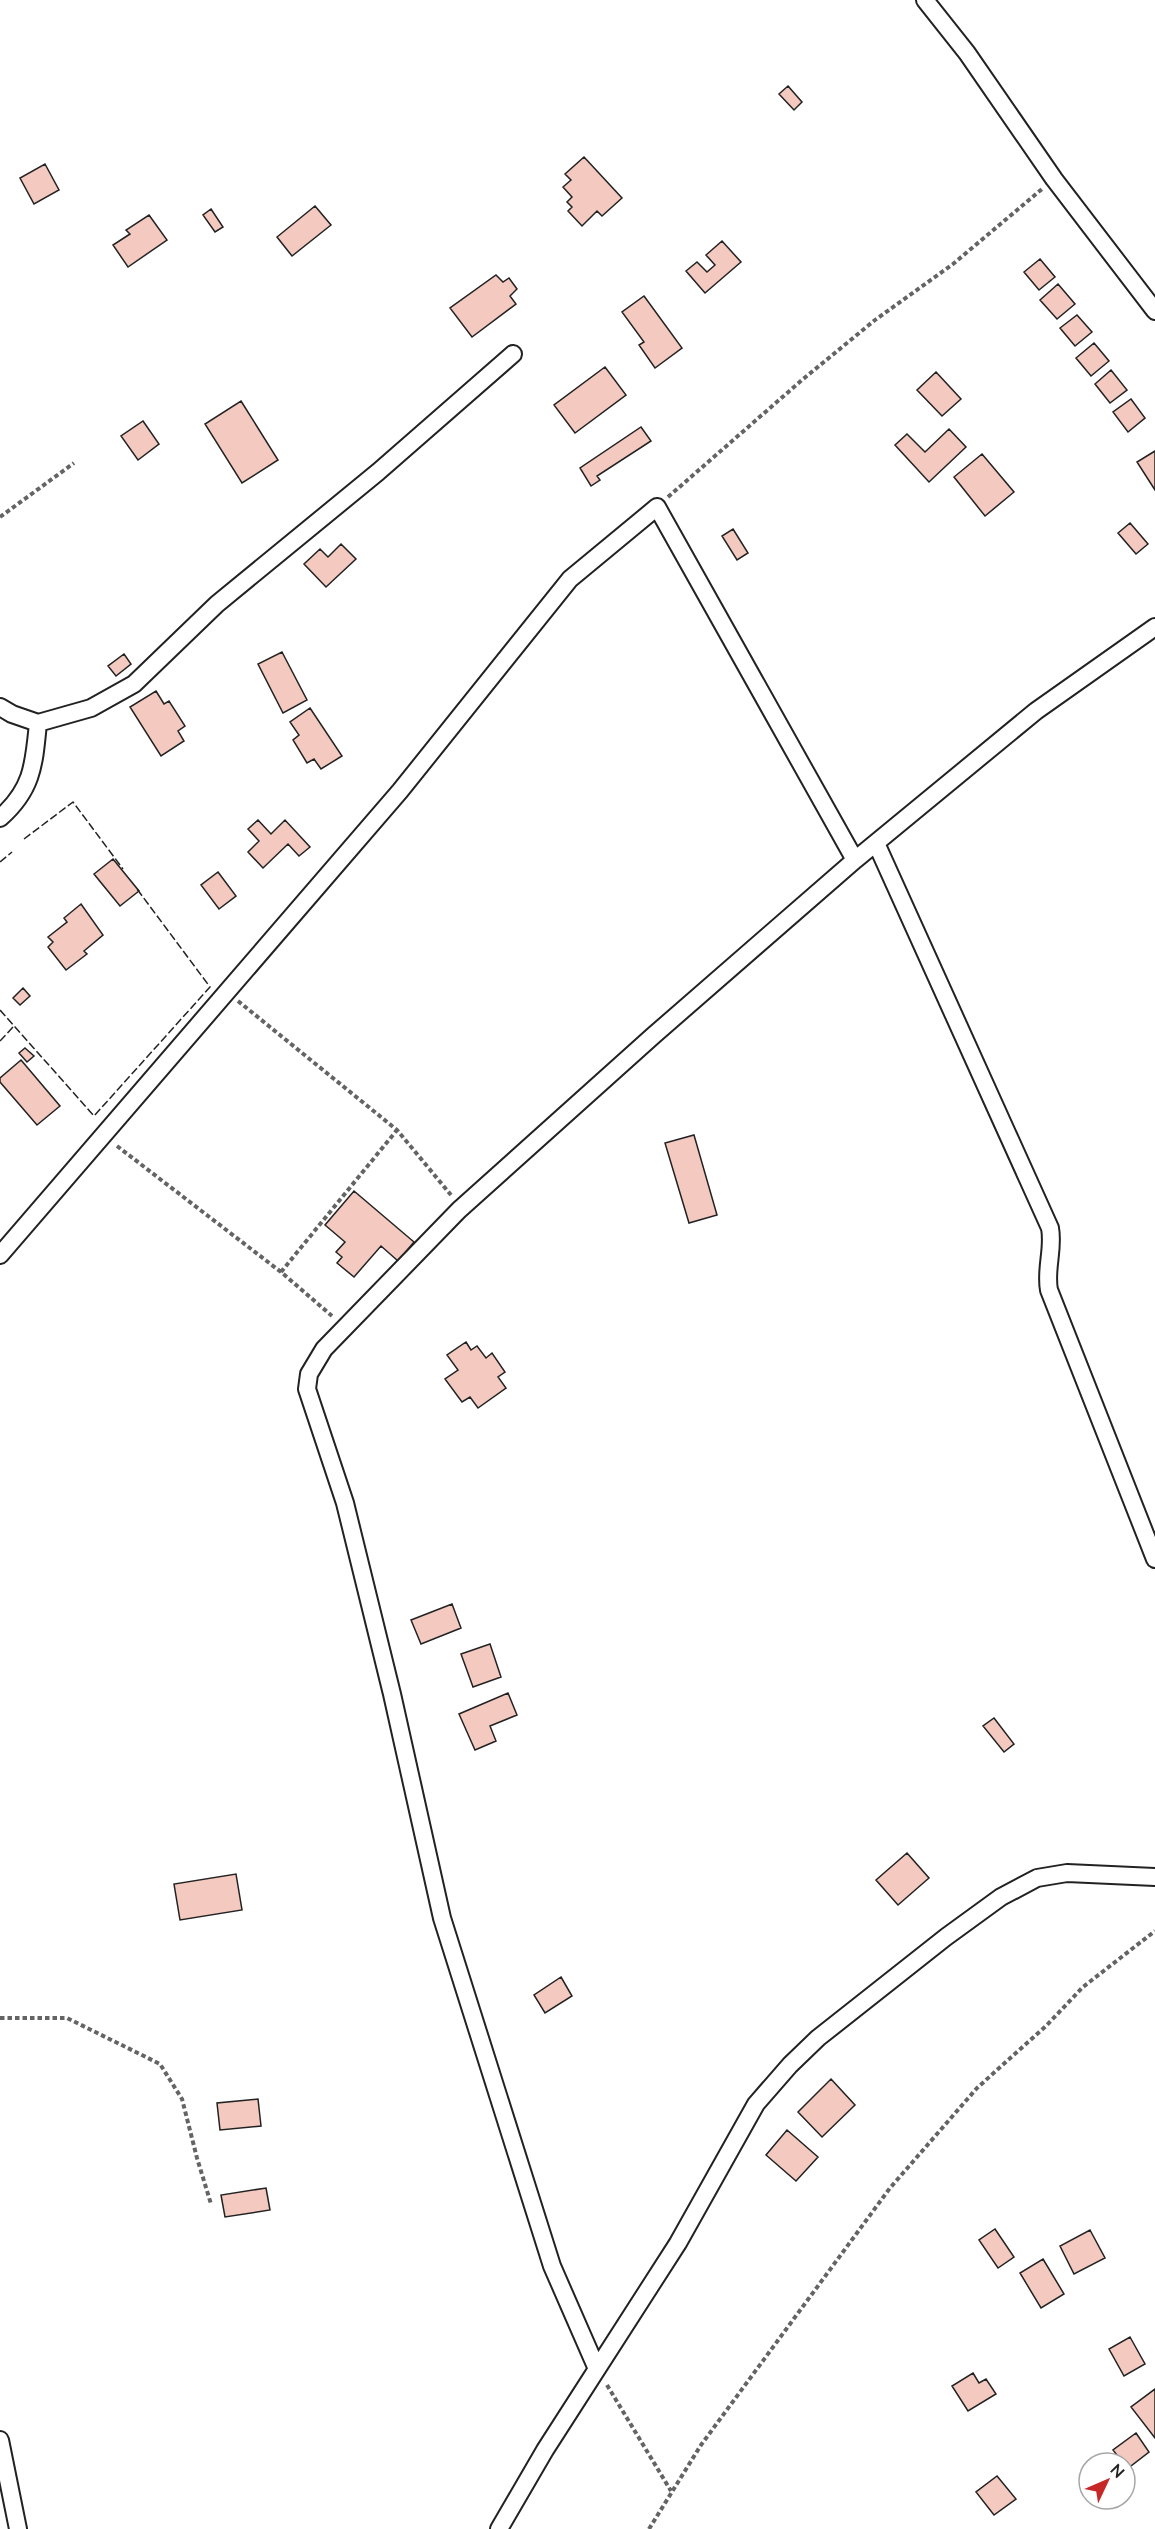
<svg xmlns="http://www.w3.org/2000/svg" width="1155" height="2529" font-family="'Nunito Sans',sans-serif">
<rect width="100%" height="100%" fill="#fff"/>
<!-- building -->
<path fill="#f3c9c0" stroke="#222" stroke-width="1.5" d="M788,86l14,16 -8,8 -15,-16z
M584,157l38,41 -20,18 -5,-5 -15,15 -14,-15 4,-4 -5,-5 5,-5 -9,-10 8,-7 -6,-6z
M45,164l14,26 -25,14 -14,-26z
M315,206l16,19 -39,31 -15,-19z
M211,209l12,18 -8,5 -12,-17z
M149,215l18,25 -39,27 -15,-22 17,-11 -4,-4z
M722,241l19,21 -36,31 -19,-22 11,-9 10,10 8,-7 -9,-10z
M1040,259l15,18 -16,13 -15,-18z
M496,275l7,7 6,-4 8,11 -7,7 6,8 -44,33 -22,-29z
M1058,284l17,20 -18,15 -17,-19z
M644,296l38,52 -27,20 -16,-23 5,-3 -22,-30z
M1077,315l15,17 -17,14 -15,-18z
M1094,343l15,18 -18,15 -15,-18z
M605,367l21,28 -51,38 -21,-28z
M1111,370l16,20 -17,13 -15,-19z
M936,372l25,27 -19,17 -25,-26z
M1131,399l14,19 -17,14 -15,-20z
M241,401l37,59 -36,23 -37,-59z
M143,421l16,23 -21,16 -17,-24z
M641,427l10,14 -54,35 3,4 -9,6 -11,-18z
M949,429l17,18 -37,35 -34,-37 12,-11 18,18z
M1155,451v39l-18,-28z
M982,454l32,38 -29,24 -31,-39z
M1130,523l18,21 -12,10 -18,-21z
M733,529l15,24 -11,7 -15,-24z
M341,544l15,15 -30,28 -22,-23 16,-15 8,8z
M282,652l25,48 -24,13 -25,-49z
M124,654l7,10 -15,12 -8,-10z
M156,691l8,13 5,-3 16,25 -7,5 6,10 -23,15 -31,-49z
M310,708l32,48 -21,13 -7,-10 -7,4 -14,-23 6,-5 -9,-13z
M258,820l13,14 14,-14 25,27 -11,9 -11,-12 -25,24 -15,-16 11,-11 -11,-12z
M113,859l26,32 -19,15 -26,-32z
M218,872l18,24 -17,13 -18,-24z
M81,904l22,31 -19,16 3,3 -21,16 -18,-23 5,-5 -5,-5 19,-15 -3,-4z
M23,988l7,8 -10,9 -7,-7z
M25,1048l9,8 -7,6 -8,-9z
M21,1060l39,46 -23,19 -37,-43v-4z
M694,1135l23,80 -28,8 -24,-80z
M354,1191l60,51 -16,19 -17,-15 -27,31 -17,-14 5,-6 -6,-5 9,-10 -20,-17z
M466,1342l5,8 6,-4 9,12 6,-5 13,19 -7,5 8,11 -28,20 -8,-11 -8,5 -17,-23 13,-9 -11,-15z
M452,1604l9,24 -40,16 -10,-24z
M490,1644l11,33 -28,10 -12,-33z
M508,1693l9,22 -27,11 6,15 -21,9 -16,-36z
M994,1718l20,26 -10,8 -21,-26z
M907,1853l22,25 -31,27 -22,-25z
M236,1874l6,36 -62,10 -6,-36z
M561,1977l11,19 -27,17 -11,-18z
M831,2079l24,26 -33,32 -24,-25z
M258,2099l3,27 -41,4 -3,-27z
M787,2130l31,27 -22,24 -30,-26z
M266,2188l4,22 -45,7 -4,-22z
M995,2229l19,28 -16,11 -19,-28z
M1090,2230l15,28 -31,16 -14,-28z
M1043,2259l21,35 -23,14 -21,-35z
M1130,2337l15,27 -21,12 -15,-27z
M973,2373l6,10 7,-4 10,15 -28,17 -16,-25z
M1155,2389v49l-24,-31z
M1136,2433l13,19 -22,17 -2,-6h-2l-10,-13z
M997,2476l19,23 -22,16 -18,-23z"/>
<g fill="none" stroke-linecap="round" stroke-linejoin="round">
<defs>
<path id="minor" d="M925,0l42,53 87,126 101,132
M0,707l12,7 26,9 53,-15 43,-24 83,-80 161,-132 135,-118
M0,818c33,-29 34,-54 38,-95
M876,843l174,385c4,21 -5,41 -1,62l106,269
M0,1255l400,-464 170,-212 87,-72 198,353
M597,2369l-45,-103 -110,-348 -50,-224 -47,-191 -38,-114 2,-15 15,-25 135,-139 195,-175 201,-175 181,-149 119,-84
M0,2440l18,89
M499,2529l46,-79 133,-207 78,-139 34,-39 28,-27 128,-101 55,-40 36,-19 30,-5 88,4"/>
</defs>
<!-- minor casing -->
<use href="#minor" stroke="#222" stroke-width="20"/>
<!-- path -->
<path stroke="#646464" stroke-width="4" stroke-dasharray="4.5 3" stroke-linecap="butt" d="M668,497l134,-117 73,-60 78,-56 89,-75
M0,517l74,-54
M238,1001l159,129 54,65
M117,1146l164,126 51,44
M281,1272l116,-142
M0,2018h67l93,46 22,35 15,59 14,46
M607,2385l64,106
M649,2529l52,-84 189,-257 87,-100 69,-62 37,-39 72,-56"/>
<!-- minor -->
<use href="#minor" stroke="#fff" stroke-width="16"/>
<!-- fence -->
<path stroke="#222" stroke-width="1.5" stroke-dasharray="8 3" stroke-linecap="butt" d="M24,839l49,-37 50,67
M0,862l12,-10
M0,1010l94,106 116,-129 -73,-98
M0,1041l14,-15"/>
</g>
<!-- north arrow -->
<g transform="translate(1107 2481) rotate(46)"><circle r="28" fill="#ffffff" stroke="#a7a7a7" stroke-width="1.5"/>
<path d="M0-4.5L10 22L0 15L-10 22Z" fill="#c62828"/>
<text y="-9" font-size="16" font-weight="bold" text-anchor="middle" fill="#222222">N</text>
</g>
</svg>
